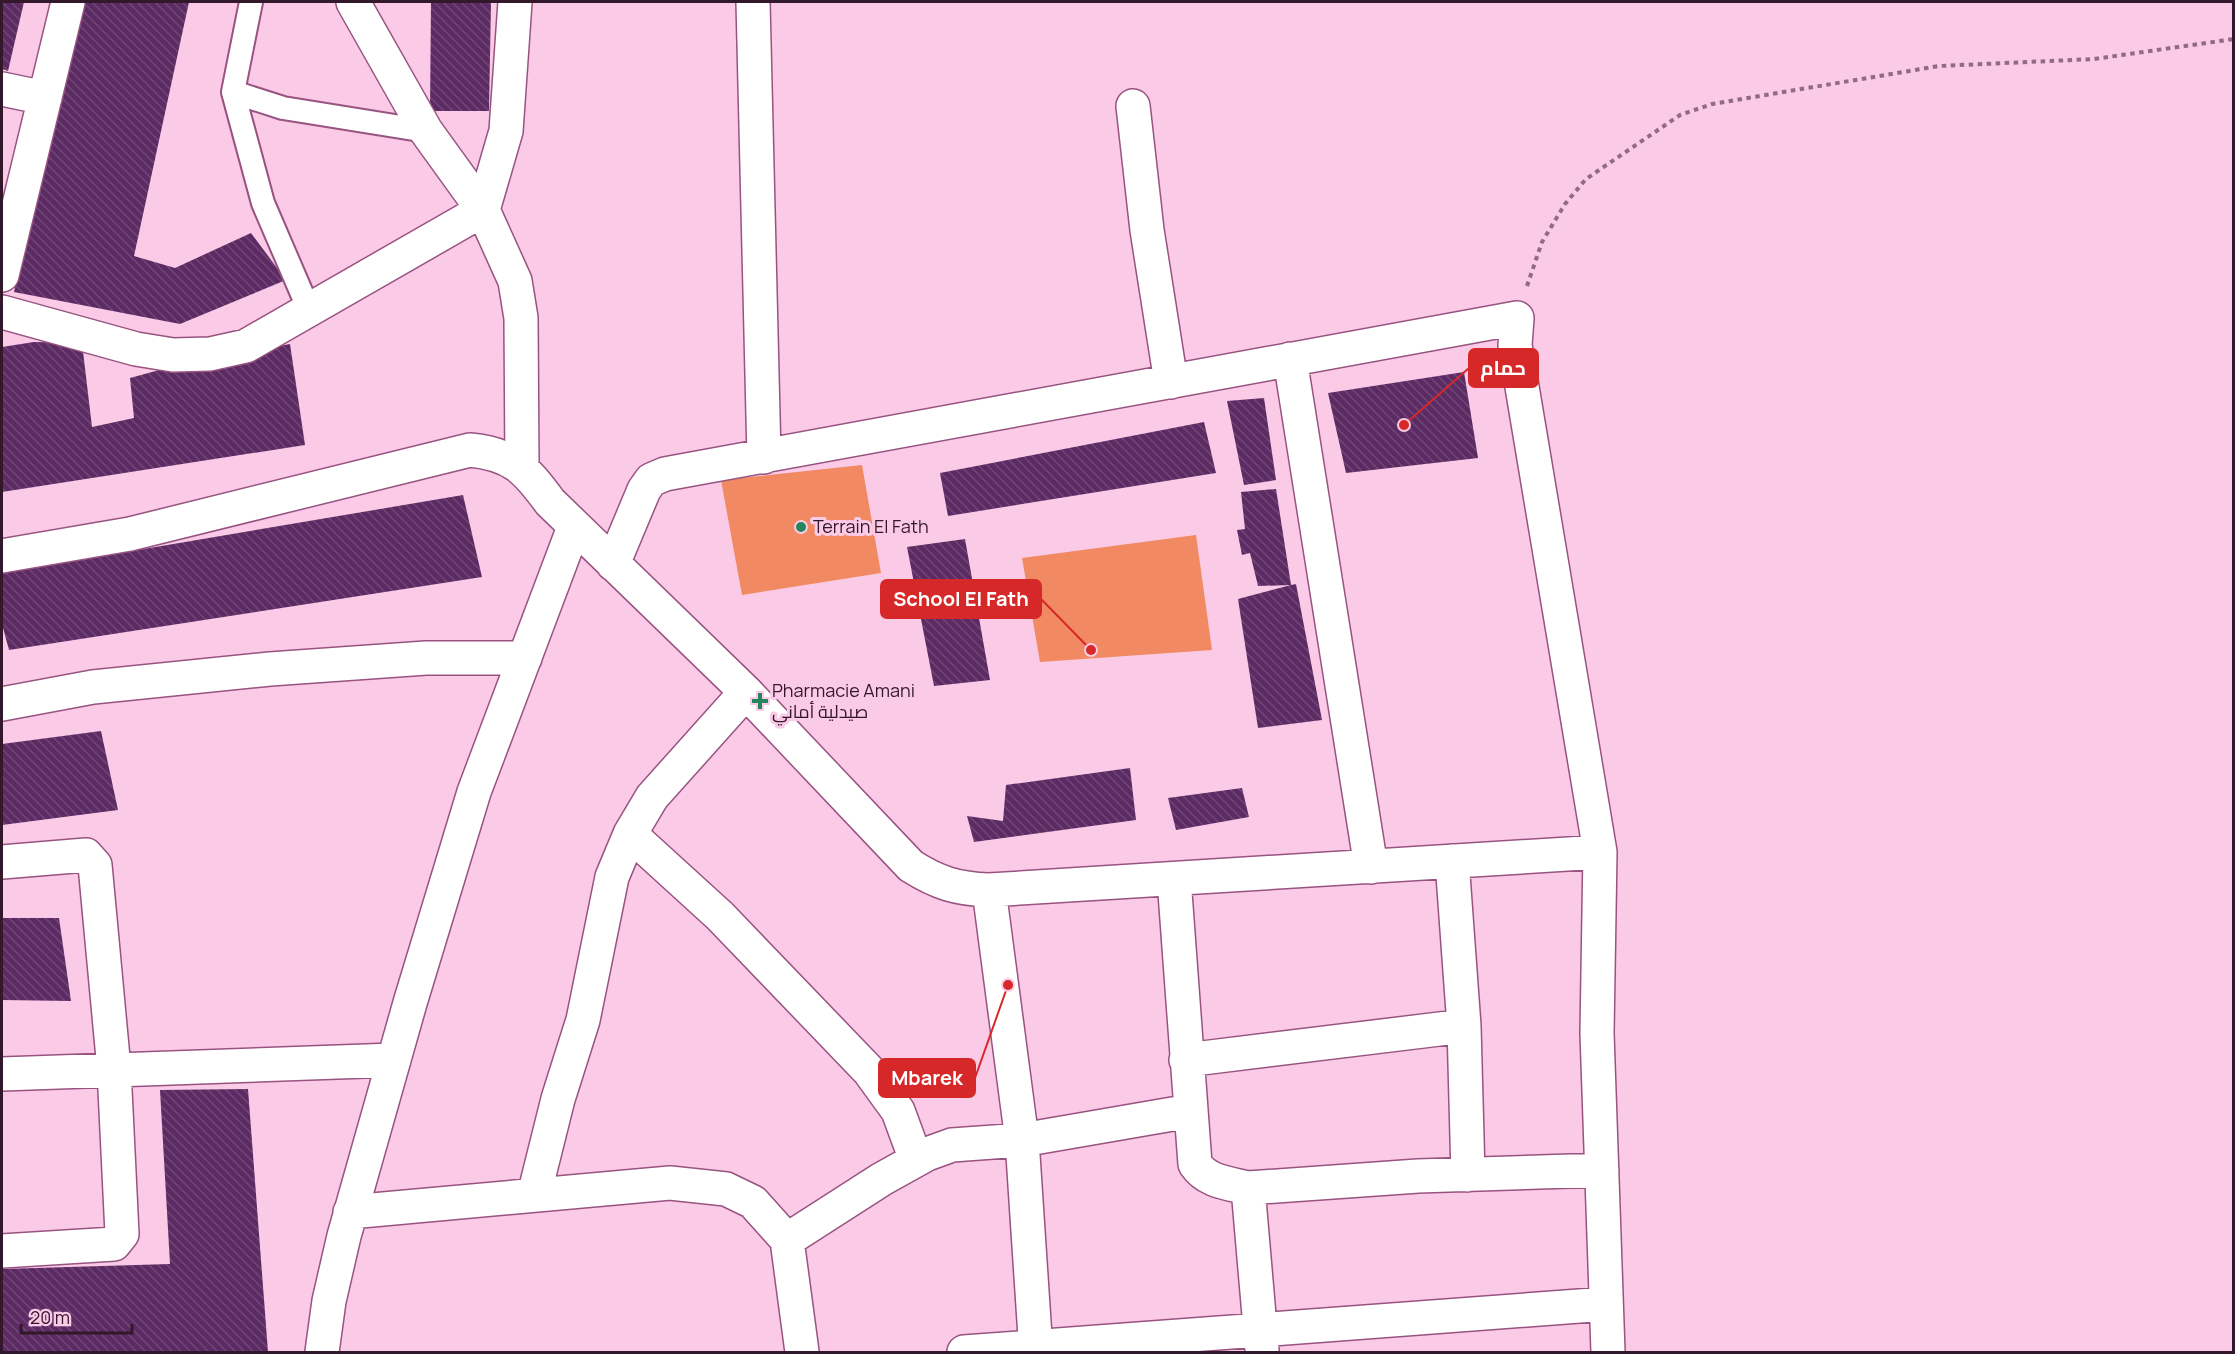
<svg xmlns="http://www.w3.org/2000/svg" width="2235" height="1354" font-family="Manrope,Cairo,sans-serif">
<defs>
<pattern id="building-back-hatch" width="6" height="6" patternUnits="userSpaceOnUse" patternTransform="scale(1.5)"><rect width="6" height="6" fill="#5c2b64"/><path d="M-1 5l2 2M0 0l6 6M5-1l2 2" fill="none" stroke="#704776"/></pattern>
</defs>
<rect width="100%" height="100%" fill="#facae7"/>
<!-- park -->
<path fill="#f18a62" d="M862,465l19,108 -139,22 -21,-115z
M1196,535l16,115 -172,12 -18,-104z"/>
<!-- building -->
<path fill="url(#building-back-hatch)" d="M2,2h22l-16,69 -6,-2z
M81,2h108l-55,254 41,12 76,-35 35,47 -106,44 -166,-32z
M431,2h60l-2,109h-59z
M34,342l48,1 10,84 42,-9 -4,-40 44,-12 116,-22 15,101 -303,47v-145z
M1464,372l14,86 -132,15 -18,-80z
M1264,398l12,82 -32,5 -17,-84z
M1204,422l12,51 -268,43 -8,-43z
M1276,489l15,96 5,-1 26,136 -64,8 -20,-129 53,-14 -33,1 -8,-33 -8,2 -5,-25 8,-1 -4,-37z
M463,495l19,82 -473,73 -7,-26v-51z
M965,539l25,141 -56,6 -27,-139z
M101,731l17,79 -116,15v-81z
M1130,768l6,52 -162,22 -7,-26 36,5 3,-36z
M1242,788l7,29 -73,13 -8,-32z
M2,918h57l12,83 -69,-1z
M248,1089l20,263h-266v-83l168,-5 -10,-174z"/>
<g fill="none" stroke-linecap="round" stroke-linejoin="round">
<defs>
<path id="lane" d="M251,2l-18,90 50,16 143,23
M233,92l30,111 46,107"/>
<path id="street" d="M353,2l73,129 57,79 32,71 6,37 1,150
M753,2l11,455
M2,89l43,9
M1133,106l14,124 24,152
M2,275l66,-273
M2,312l134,37 37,6 37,-1 36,-8 237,-136 23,-79 9,-129
M1290,359l81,508
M2,556l128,-22 340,-84c42,4 56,19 80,52l196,190 165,174c27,17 46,23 78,24l611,-38 -3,181 11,319
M613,564l31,-74 7,-10 14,-6 852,-156 -2,27 85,507
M2,704l91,-17 177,-18 156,-11h99
M630,834l90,82 149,155 29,40 18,49
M2,862l84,-7 9,10 19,204 8,165 -8,10 -112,7
M1174,879l21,285c12,18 33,19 53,24
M989,890l33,250 14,212
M1464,1026l4,149
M1186,1060l278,-34 -12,-165
M2,1074l392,-14
M534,1195l24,-96 25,-79 29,-143 18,-43 22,-37 94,-105
M350,1212l320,-29 56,6 27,13 34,38 15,112
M787,1240l95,-61 45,-25 25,-9 70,-5 168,-29
M1262,1350l-14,-162 170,-12 184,-6
M322,1352l7,-51 15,-65 66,-233 64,-211 100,-265
M964,1352l642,-48"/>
</defs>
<!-- lane casing -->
<use href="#lane" stroke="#985380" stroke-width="26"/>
<!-- street casing -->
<use href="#street" stroke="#985380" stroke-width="36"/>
<!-- path -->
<path stroke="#906b82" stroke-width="4" stroke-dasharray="4.5 4.5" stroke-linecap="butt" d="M1527,286l15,-44 23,-38 21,-25 94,-64 32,-11 227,-38 155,-7 140,-20"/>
<!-- lane -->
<use href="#lane" stroke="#fff" stroke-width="22"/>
<!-- street -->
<use href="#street" stroke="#fff" stroke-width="33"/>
</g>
<!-- markers -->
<g fill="#25865e" stroke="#facae7" stroke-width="2">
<circle cx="801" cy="527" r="6"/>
<path d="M757 692h6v6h6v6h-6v6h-6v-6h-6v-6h6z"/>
</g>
<g text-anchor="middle" stroke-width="6" stroke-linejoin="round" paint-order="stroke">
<!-- poi labels -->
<g font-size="18" fill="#33172a" stroke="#facae7" text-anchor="start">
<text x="813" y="533">Terrain El Fath</text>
<text x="772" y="697">Pharmacie Amani<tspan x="772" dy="21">صيدلية أماني</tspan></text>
</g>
</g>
<!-- callouts -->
<path fill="none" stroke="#d62828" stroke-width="2" d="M1404 425L1469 368M1091 650L1041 599M1008 985L975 1078"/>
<g fill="#d62828" stroke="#facae7" stroke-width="2">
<circle cx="1404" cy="425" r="6"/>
<circle cx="1091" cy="650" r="6"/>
<circle cx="1008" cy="985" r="6"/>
</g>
<g fill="#d62828" stroke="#d62828" stroke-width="2">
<rect x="1469" y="349" width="69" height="38" rx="6"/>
<rect x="881" y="580" width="160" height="38" rx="6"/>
<rect x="879" y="1059" width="96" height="38" rx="6"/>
</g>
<g font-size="20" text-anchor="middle" font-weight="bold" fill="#fff">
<text x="1503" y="375">حمام</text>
<text x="961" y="606">School El Fath</text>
<text x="927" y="1085">Mbarek</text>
</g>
<!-- border -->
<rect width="2235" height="1354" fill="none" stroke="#33172a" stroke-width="6"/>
<!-- scale -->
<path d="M21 1324v9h111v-9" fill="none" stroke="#33172a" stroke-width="3"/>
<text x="30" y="1324" font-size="18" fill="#33172a" stroke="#facae7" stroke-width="4.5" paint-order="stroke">20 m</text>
</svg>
